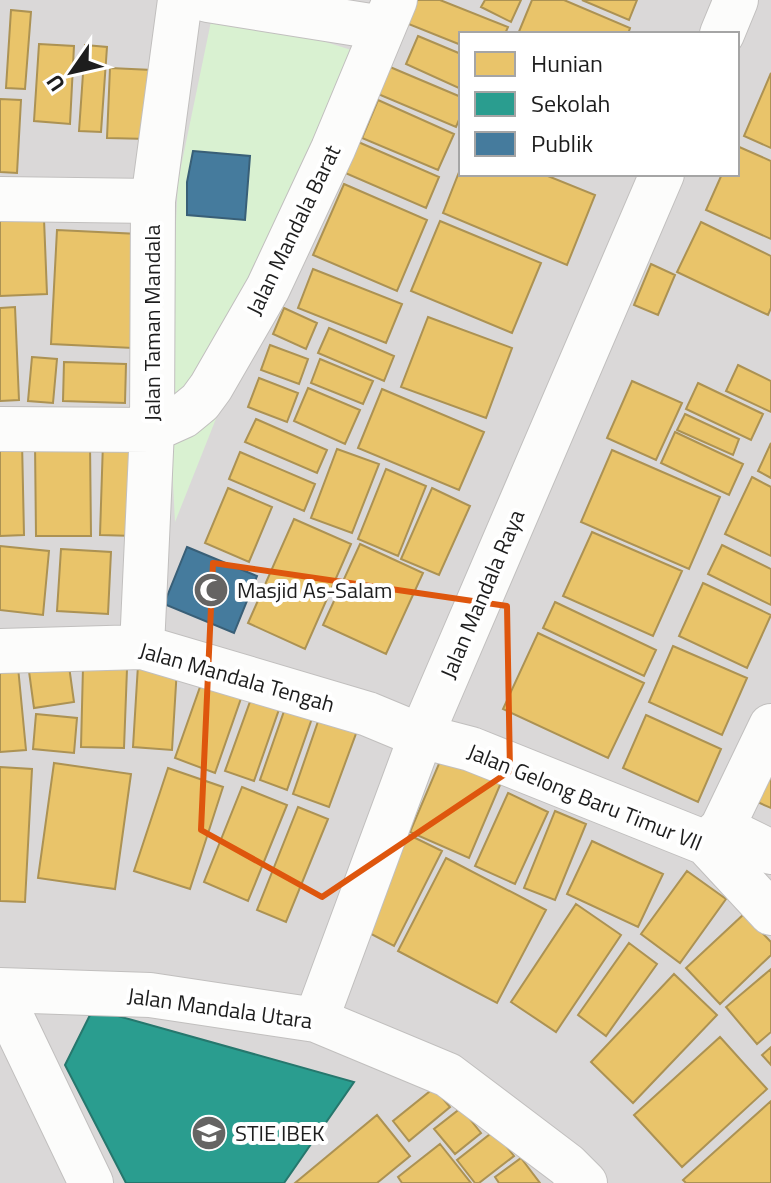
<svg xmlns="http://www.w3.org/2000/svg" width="771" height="1183" font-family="'Titillium Web',sans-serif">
<rect width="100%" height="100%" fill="#ebe8e6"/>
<!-- residential -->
<path fill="#dad8d8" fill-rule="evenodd" d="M0,0h771v1183h-771zM461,34h276v140h-276z"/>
<!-- park -->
<path fill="#d9f1d1" d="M214,7l147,46 -186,469 -7,-133 10,-208z"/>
<!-- homes -->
<path fill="#e9c46a" stroke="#ac9253" stroke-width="2" d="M415,0h25l68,27 -3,7h-44v11l-55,-22z
M485,0h36l-10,22 -30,-15z
M532,0h32l66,28 -2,6h-110z
M582,0h55l-8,20z
M11,10l20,2 -6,77 -19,-1z
M418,36l43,18v35l-55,-25z
M39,44l35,2 -4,78 -36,-3z
M85,45l22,2 -6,85 -22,-1z
M390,67l71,30v18l-5,12 -78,-33z
M110,68l42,2 -3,69 -42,-1z
M771,73v75l-27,-12z
M0,99l21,1 -4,73 -17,-1z
M378,100l76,34 -16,36 -76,-32z
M356,141l83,36 -13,31 -83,-36z
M737,146l34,15v78l-65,-29 16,-36h15z
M461,167v7h82l52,21 -28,70 -124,-52z
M344,184l83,36 -30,71 -84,-36z
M44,219l3,75 -47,2v-75z
M440,221l101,42 -29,70 -101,-42z
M701,222l70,34v52l-3,7 -91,-43z
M57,230l82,4 -6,114 -82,-4z
M651,264l24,11 -17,40 -24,-10z
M313,269l89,35 -16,39 -88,-35z
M15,307l4,93 -19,1v-93z
M284,308l33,15 -11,26 -33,-15z
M428,317l84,31 -26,70 -85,-31z
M329,328l65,28 -10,25 -66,-28z
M270,345l38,14 -9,25 -38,-14z
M32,357l25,2 -4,44 -25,-2z
M320,359l53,22 -10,23 -52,-21z
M64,362l62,2 -1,39 -62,-2z
M738,365l33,16v31l-45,-21z
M259,378l39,15 -11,29 -39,-15z
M632,381l50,22 -26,57 -49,-22z
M698,383l65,31 -12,26 -65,-31z
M308,388l52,22 -15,34 -51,-23z
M382,389l102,43 -25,58 -101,-42z
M685,414l54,25 -6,16 -56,-25z
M256,419l71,31 -10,23 -72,-31z
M675,432l68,32 -14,31 -68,-32z
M22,441l2,94 -24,1v-94z
M103,442l34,1 -2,93 -35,-1z
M35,443h55l1,93h-55z
M771,443v35l-13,-7z
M337,449l42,15 -27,69 -41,-15z
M612,450l108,47 -31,72 -108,-47z
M240,452l75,32 -11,27 -75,-32z
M386,469l40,17 -28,70 -40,-17z
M752,477l19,10v69l-46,-22z
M228,488l44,19 -23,55 -44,-19z
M432,488l38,18 -31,69 -38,-16z
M294,519l57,25 -46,105 -57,-26z
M592,532l90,39 -29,65 -90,-40z
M360,544l63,29 -37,81 -63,-29z
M722,545l49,24v36l-63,-31z
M0,546l49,5 -6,64 -43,-5z
M61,549l50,3 -3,62 -51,-3z
M703,583l68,32 -24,53 -68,-32z
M555,602l101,48 -12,26 -101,-48z
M538,633l106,50 -36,75 -105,-49z
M673,646l74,32 -25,57 -73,-33z
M68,659l6,43 -40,6 -6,-44z
M138,665l39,3 -5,82 -39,-3z
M18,667l8,83 -26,2v-83z
M83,667l44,2 -3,79 -43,-1z
M206,670l40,14 -31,89 -40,-15z
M256,685l28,10 -30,86 -29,-10z
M290,694l27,10 -30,86 -27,-10z
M323,707l38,13 -32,87 -36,-13z
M36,714l41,4 -3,35 -41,-4z
M646,715l75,34 -23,53 -75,-34z
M444,752l59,26 -34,80 -59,-26z
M54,763l77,11 -16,115 -77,-11z
M771,764v44l-16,-7z
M0,767l32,2 -7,133 -25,-1z
M168,768l55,19 -33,102 -56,-18z
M242,787l45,18 -39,96 -44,-19z
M508,793l40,19 -33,72 -40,-18z
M298,807l30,12 -42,103 -29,-12z
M555,811l31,13 -31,76 -31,-12z
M401,831l41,20 -48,95 -40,-21z
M592,841l71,33 -25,53 -71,-33z
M446,858l100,52 -49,93 -99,-52z
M687,871l39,28 -46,64 -39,-29z
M576,904l45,31 -65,97 -45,-30z
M744,914l27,28v13l-51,49 -34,-36z
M629,943l28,21 -51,72 -28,-21z
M771,969v63l-14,12 -31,-37z
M674,974l43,41 -84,88 -42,-41z
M720,1037l47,52 -85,78 -48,-52z
M771,1047v18l-9,-10z
M434,1088l16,19 -41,34 -16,-20z
M771,1101v82h-85l-3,-3z
M461,1108l20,25 -26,21 -21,-25z
M377,1115l33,41 -33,27h-82z
M494,1131l20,25 -35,27h-4l-18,-23z
M440,1144l31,39h-69l-4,-6z
M521,1158l19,25h-41l-4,-6z"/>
<!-- schools -->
<path fill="#2a9d8f" stroke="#26776d" stroke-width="2" d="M93,1009l261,73 -70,101h-158l-61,-118z"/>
<!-- public -->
<path fill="#457b9d" stroke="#395f77" stroke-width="2" d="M193,151l57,5 -5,64 -58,-5v-33z
M187,547l70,29 -23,57 -70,-29z"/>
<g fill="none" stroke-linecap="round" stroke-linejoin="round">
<defs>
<path id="minor" d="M208,0l175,28
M0,199l153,2
M0,429l152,1 31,-14 17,-14 11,-15 57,-99 65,-139 62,-149
M142,647l10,-217 1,-229 27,-201
M0,651l142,-4 226,67 53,22 50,13 235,94 65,70
M722,828l49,24
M706,843l16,-15 49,-102
M0,993l91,190"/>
<path id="tertiary" d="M722,34l14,-34
M0,990l150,5 166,25 132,55 119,90 18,18
M316,1020l105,-284 241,-562"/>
</defs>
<!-- minor casing -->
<use href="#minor" stroke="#c1bfbe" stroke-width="46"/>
<!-- tertiary casing -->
<use href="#tertiary" stroke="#c1bfbe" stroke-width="46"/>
<!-- minor -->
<use href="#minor" stroke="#fcfcfb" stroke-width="44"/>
<!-- tertiary -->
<use href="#tertiary" stroke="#fcfcfb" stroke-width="44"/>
</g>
<!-- marked area -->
<path fill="none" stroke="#de560d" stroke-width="6" stroke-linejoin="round" d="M213,563l294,43 3,165 -188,126 -121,-67z"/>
<!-- icons -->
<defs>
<symbol id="mosque-disc" viewBox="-11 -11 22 22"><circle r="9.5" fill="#656463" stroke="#fff"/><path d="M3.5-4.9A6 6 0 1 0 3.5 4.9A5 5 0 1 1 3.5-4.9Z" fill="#fff"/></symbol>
<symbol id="university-disc" viewBox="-11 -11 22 22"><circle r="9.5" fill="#656463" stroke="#fff"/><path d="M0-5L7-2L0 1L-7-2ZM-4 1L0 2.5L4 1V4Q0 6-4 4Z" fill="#fff"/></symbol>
</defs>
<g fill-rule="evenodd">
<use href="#mosque-disc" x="191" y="570" width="40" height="40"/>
<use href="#university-disc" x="189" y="1113" width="40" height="40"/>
</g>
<g text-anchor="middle" stroke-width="8" stroke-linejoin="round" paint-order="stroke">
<!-- street labels -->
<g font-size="22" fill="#1d1d1d" stroke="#fff">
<text transform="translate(293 230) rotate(-64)" y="8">Jalan Mandala Barat</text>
<text transform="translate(152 323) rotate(-90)" y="8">Jalan Taman Mandala</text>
<text transform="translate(482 594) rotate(-67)" y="8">Jalan Mandala Raya</text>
<text transform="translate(237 677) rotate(16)" y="8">Jalan Mandala Tengah</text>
<text transform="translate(585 797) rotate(22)" y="8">Jalan Gelong Baru Timur VII</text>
<text transform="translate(220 1008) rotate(8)" y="8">Jalan Mandala Utara</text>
</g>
<!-- poi labels -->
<g font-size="22" fill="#1d1d1d" stroke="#fff" text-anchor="start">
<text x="237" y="598">Masjid As-Salam</text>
<text x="235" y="1141">STIE IBEK</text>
</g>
</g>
<!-- legend -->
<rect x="459" y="32" width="280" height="144" fill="#ffffff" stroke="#a5a5a5" stroke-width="2"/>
<rect x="475" y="52" width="40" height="24" fill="#e9c46a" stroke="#a5a5a5" stroke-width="2"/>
<text x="531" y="72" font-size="24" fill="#1d1d1d">Hunian</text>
<rect x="475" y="92" width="40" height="24" fill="#2a9d8f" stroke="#a5a5a5" stroke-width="2"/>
<text x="531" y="112" font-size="24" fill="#1d1d1d">Sekolah</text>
<rect x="475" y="132" width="40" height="24" fill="#457b9d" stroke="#a5a5a5" stroke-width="2"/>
<text x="531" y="152" font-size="24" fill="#1d1d1d">Publik</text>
<!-- north arrow -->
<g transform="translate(72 72) rotate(236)" stroke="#ffffff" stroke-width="6" paint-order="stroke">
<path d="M0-6L14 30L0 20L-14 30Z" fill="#1d1d1d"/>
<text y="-12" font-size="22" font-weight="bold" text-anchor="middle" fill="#1d1d1d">U</text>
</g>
</svg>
